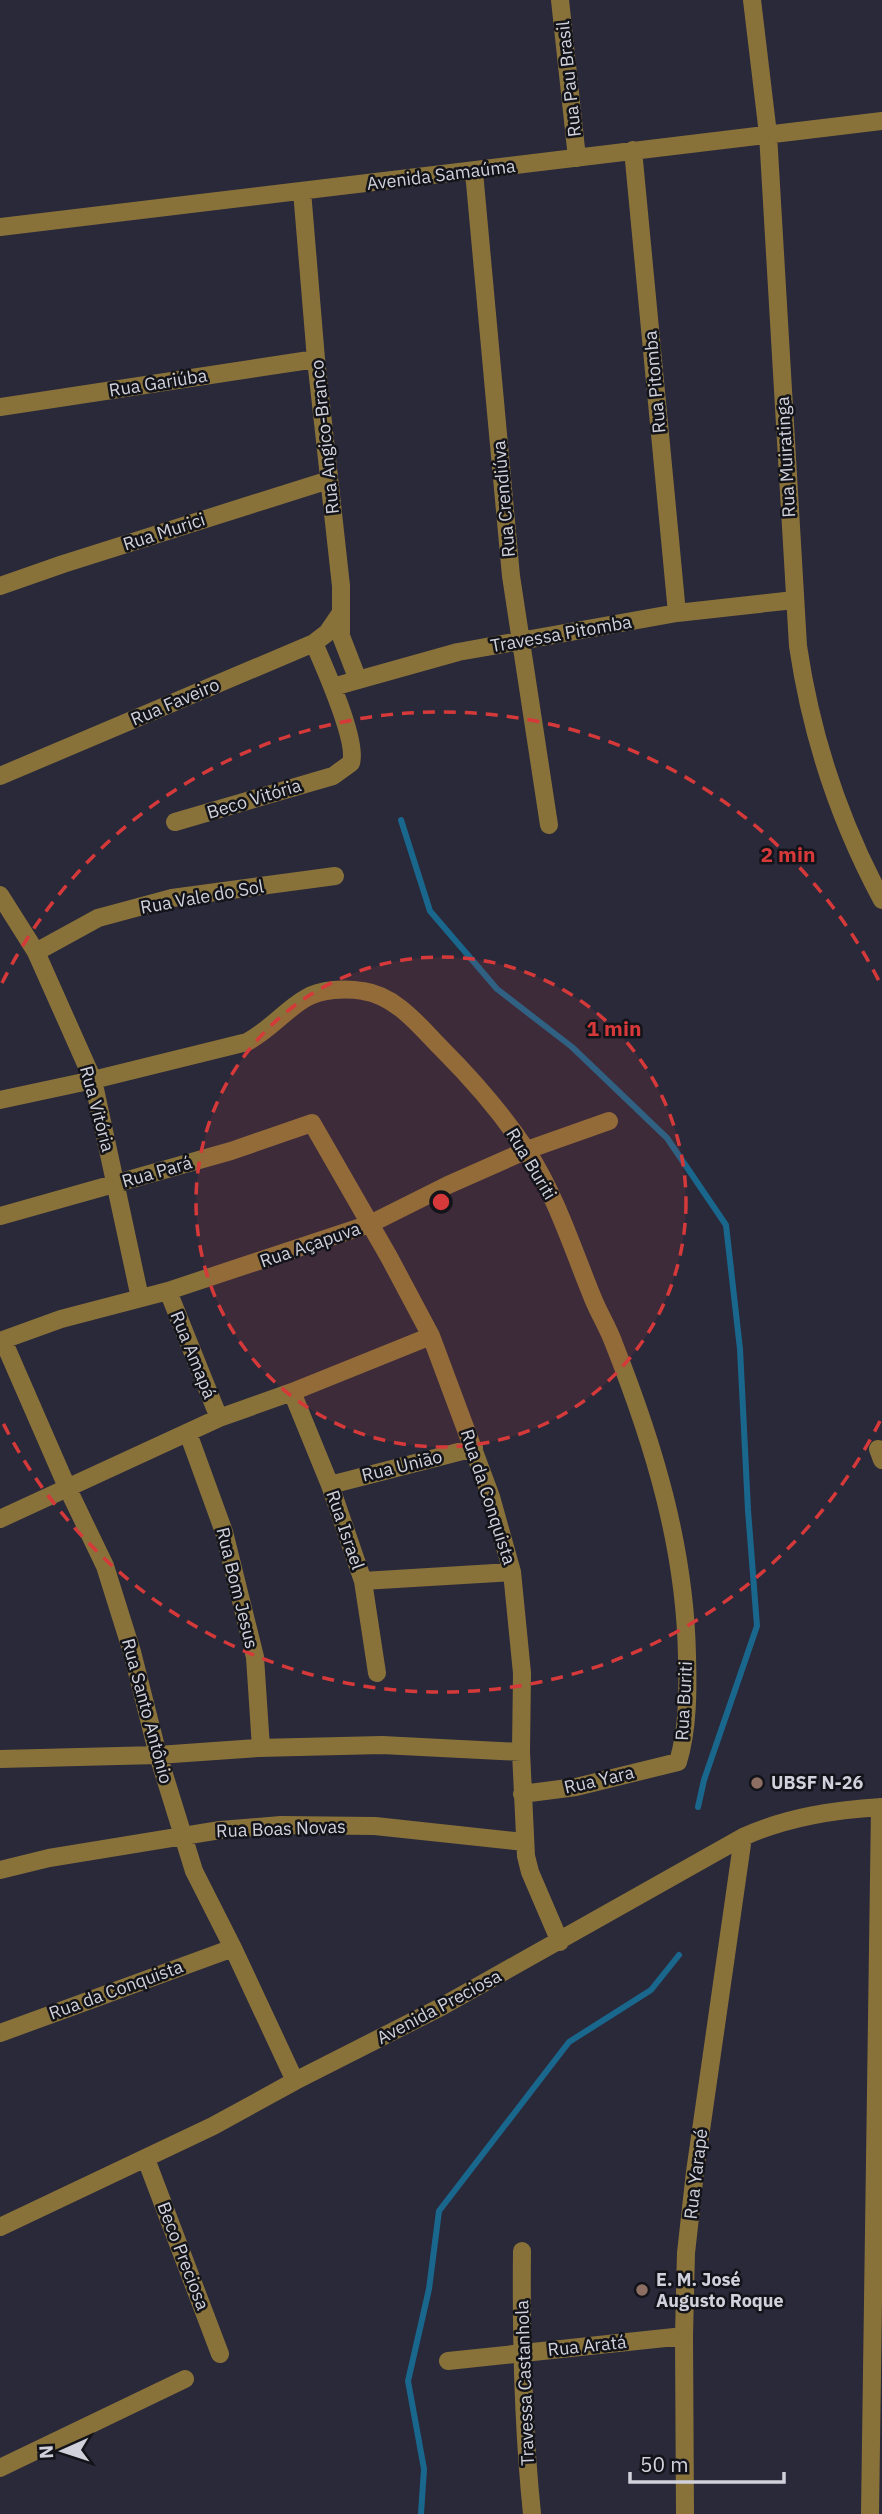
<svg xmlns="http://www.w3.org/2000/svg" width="882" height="2514" font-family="'IBM Plex Sans',sans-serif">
<rect width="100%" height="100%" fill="#2a293a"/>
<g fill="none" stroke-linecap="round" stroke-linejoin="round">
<!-- stream -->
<path stroke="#1a678d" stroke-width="6" d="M401,820l29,91 67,78 75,58 95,91 59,87 14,124 8,161 9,116 -53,154 -6,27
M421,2514l3,-45 -16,-88 21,-92 10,-78 130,-169 82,-52 28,-35"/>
<!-- minor -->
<path stroke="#89723a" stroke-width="18" d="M560,0l17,158
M752,0l16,134 30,512c13,88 42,176 84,254
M633,150l44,463
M474,172l37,404 38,249
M302,191l14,168 25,227v50l17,44
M0,227l882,-106
M0,407l316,-48
M0,586l63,-22 266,-84
M333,687l125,-35 219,-39 117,-13
M0,776l314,-133 13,-10 13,-19
M175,822l158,-46 18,-13c7,-23 -27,-96 -37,-120
M0,895l36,57 57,128 47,218
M36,952l62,-34 74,-20 163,-22
M0,1100l93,-20 154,-38c23,-12 38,-32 59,-44 15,-9 40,-10 57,-7 34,5 57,36 79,58 31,31 61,66 85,102 29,45 45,96 65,145 6,16 16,31 22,48 40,101 71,203 73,312 1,34 1,73 -9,106l-102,25 -54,7
M0,1216l231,-65 81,-28 77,134 42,79 60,161 21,75 10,101 -1,79 5,104 4,16 30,70
M168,1291l51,127
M3,1340l64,147 38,79 27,86 26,103 36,116 39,77 62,133
M0,1341l61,-22 107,-28 202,-67 78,-39 79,-35 82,-29
M292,1392l38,93 33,96 14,92
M188,1433l36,99 31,125 6,91
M878,1449l4,11
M330,1485l144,-37
M0,1519l219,-101 73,-26 139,-56
M363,1581l149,-9
M0,1759l158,-4 100,-7 124,-3 139,7
M0,1870l49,-12 171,-28 61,-5 94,1 149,16
M0,2033l233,-85
M146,2159l74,195
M0,2227l213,-101 82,-45 146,-74 302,-170c44,-20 91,-27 139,-30
M522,2251c-1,88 1,175 10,263
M448,2361l236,-25
M0,2468l185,-89
M685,2514l-1,-178 2,-83 9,-81 48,-335
M870,2514l10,-707"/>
</g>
<!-- distance rings -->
<circle cx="441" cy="1202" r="245" fill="#d6393a" fill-opacity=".12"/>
<g fill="none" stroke="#d6393a" stroke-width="3.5" stroke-dasharray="12 9">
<circle cx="441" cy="1202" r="245"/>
<path d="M880 1421A491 491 0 0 1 2 1421M2 983A491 491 0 0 1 880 983"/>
</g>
<!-- markers -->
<g fill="#8d6e63" stroke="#13131a" stroke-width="2.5">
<circle cx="757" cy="1783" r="7"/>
<circle cx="642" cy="2290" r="7"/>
</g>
<g text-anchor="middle" stroke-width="5" stroke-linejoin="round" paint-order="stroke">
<!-- street labels -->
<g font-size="18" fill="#d1d1dc" stroke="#13131a">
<text transform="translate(569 79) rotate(-96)" y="6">Rua Pau Brasil</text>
<text transform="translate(441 175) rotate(-7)" y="6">Avenida Samaúma</text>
<text transform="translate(655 382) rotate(-95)" y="6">Rua Pitomba</text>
<text transform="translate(158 383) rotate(-9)" y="6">Rua Gariúba</text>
<text transform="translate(325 437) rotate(-96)" y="6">Rua Angico-Branco</text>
<text transform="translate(786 457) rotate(-93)" y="6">Rua Muiratinga</text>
<text transform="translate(504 499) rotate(-95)" y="6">Rua Crendiúva</text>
<text transform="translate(164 532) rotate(-18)" y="6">Rua Murici</text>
<text transform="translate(561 634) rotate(-10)" y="6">Travessa Pitomba</text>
<text transform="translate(175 702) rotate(-23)" y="6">Rua Faveiro</text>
<text transform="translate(254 799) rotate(-17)" y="6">Beco Vitória</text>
<text transform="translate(202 897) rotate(-10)" y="6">Rua Vale do Sol</text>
<text transform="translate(97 1109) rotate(75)" y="6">Rua Vitória</text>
<text transform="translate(531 1164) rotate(59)" y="6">Rua Buriti</text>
<text transform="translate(157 1172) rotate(-16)" y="6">Rua Pará</text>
<text transform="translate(310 1245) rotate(-19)" y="6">Rua Açapuva</text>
<text transform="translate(193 1355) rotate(68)" y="6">Rua Amapá</text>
<text transform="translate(402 1466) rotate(-14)" y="6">Rua União</text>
<text transform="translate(488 1497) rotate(72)" y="6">Rua da Conquista</text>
<text transform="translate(345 1530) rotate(71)" y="6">Rua Israel</text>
<text transform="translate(237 1588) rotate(76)" y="6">Rua Bom Jesus</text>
<text transform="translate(684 1701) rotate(-87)" y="6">Rua Buriti</text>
<text transform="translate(147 1711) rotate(75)" y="6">Rua Santo Antônio</text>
<text transform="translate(599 1780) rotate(-13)" y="6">Rua Yara</text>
<text transform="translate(281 1829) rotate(-2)" y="6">Rua Boas Novas</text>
<text transform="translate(116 1990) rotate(-20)" y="6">Rua da Conquista</text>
<text transform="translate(439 2007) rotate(-28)" y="6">Avenida Preciosa</text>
<text transform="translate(696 2174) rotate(-83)" y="6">Rua Yarapé</text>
<text transform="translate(183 2256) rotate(69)" y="6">Beco Preciosa</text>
<text transform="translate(587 2346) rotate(-6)" y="6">Rua Aratá</text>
<text transform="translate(525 2383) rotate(-92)" y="6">Travessa Castanhola</text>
</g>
<!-- poi labels -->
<g font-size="18" font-weight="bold" fill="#d1d1dc" stroke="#13131a" text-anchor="start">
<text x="771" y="1789">UBSF N-26</text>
<text x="656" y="2286">E. M. José<tspan x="656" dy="21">Augusto Roque</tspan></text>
</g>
</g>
<circle cx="441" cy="1202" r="10" fill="#d6393a" stroke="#13131a" stroke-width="3.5"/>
<g font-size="21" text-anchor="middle" font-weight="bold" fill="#d6393a" stroke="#13131a" stroke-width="5" stroke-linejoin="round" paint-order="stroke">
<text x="788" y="862">2 min</text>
<text x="614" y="1036">1 min</text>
</g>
<!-- north arrow -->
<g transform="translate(63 2451) rotate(267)" stroke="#13131a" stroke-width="5" paint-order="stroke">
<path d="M0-5L12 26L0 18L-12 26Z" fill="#d1d1dc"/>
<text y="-10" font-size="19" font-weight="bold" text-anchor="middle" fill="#d1d1dc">N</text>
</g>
<!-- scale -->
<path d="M630 2472v10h154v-10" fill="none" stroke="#d1d1dc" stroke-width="3.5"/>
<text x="640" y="2472" font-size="21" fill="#d1d1dc" stroke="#13131a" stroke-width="5" paint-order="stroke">50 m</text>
</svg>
